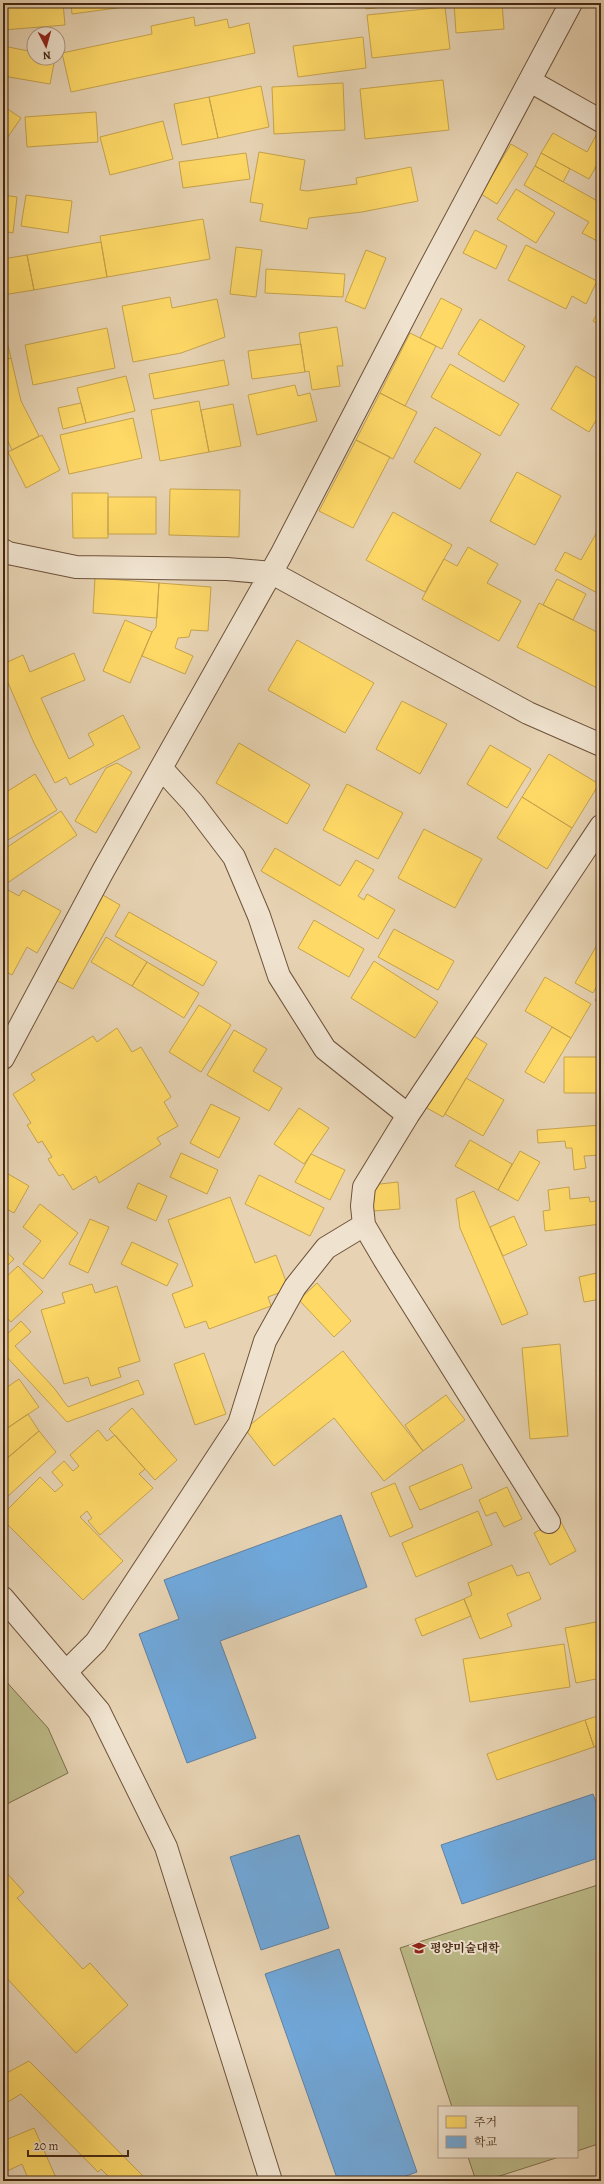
<svg xmlns="http://www.w3.org/2000/svg" width="604" height="2184" font-family="Alegreya,'Noto Serif KR',serif">
<rect width="100%" height="100%" fill="#e7d3b3"/>
<filter id="stains"><feTurbulence type="fractalNoise" baseFrequency=".005" numOctaves="4"/><feColorMatrix values="0 0 0 0 .2 0 0 0 0 .09 0 0 0 0 .02 0 0 0 .5 -.17"/></filter>
<radialGradient id="worn" r=".72"><stop offset=".6" stop-color="#630" stop-opacity="0"/><stop offset="1" stop-color="#630" stop-opacity=".3"/></radialGradient>
<!-- grass -->
<path fill="#bcba88" stroke="#80704c" d="M3,1678l45,50 20,45 -65,33z
M601,1884v259l-24,8v-44h-125l-52,-159z
M468,2157h91l-75,24h-8z"/>
<!-- homes -->
<path fill="#ffd966" stroke="#c7a44c" d="M3,3h60l2,22 -62,5z
M71,3h83l-82,11z
M206,3h86l-86,5z
M365,3h52l-51,6z
M454,3h48l2,26 -48,4z
M445,7l5,42 -78,9 -5,-43z
M194,17l1,9 32,-7 2,9 20,-5 6,30 -184,39 -9,-39 90,-19 -1,-8z
M363,37l3,31 -68,9 -5,-31z
M3,46l31,6v6h21l-5,26 -47,-8z
M443,80l6,50 -84,9 -5,-50z
M343,83l2,47 -71,4 -2,-47z
M261,86l8,41 -51,11 -9,-41z
M209,97l9,41 -36,7 -8,-41z
M3,106l18,12 -18,26z
M96,112l2,30 -71,5 -2,-30z
M163,121l10,38 -63,16 -10,-38z
M599,130l2,2v26l-12,21 -48,-26 12,-20 34,19z
M511,144l17,10 -31,50 -16,-10z
M259,152l46,8 -5,30 7,1 50,-7 -1,-6 55,-11 7,34 -56,11 -53,6 -2,11 -47,-8 3,-17 -13,-2z
M246,153l4,26 -67,9 -4,-26z
M541,153l29,16 -7,13 -28,-16z
M601,158v13l-6,-3z
M535,166l66,37v40l-19,-10 7,-11 -65,-37z
M516,189l39,24 -19,30 -39,-24z
M3,195l14,2 -4,36 -10,-2z
M26,195l46,6 -4,32 -47,-7z
M203,219l7,40 -103,18 -7,-41z
M475,230l32,16 -11,23 -33,-16z
M101,242l6,35 -73,13 -7,-35z
M526,245l71,36 -11,23 -14,-8 -6,13 -58,-29z
M236,247l26,3 -6,47 -26,-3z
M366,250l20,8 -21,51 -20,-8z
M27,255l7,35 -31,5v-36z
M266,269l79,5 -2,23 -78,-4z
M170,297l2,11 45,-9 8,38 -44,16 -48,9 -11,-56z
M441,298l21,11 -20,40 -22,-11z
M601,307v19l-8,-5z
M480,319l45,27 -21,36 -46,-28z
M3,325l8,33 -8,2z
M337,327l6,39h-6l3,20 -28,4 -3,-19 -4,1 -6,-39z
M107,328l8,40 -82,17 -8,-40z
M410,333l26,13 -31,60 -25,-13z
M301,344l4,28 -53,7 -4,-28z
M11,358l10,43 18,35 -27,14 -9,-19v-71z
M224,360l5,25 -75,14 -5,-25z
M450,364l69,40 -19,32 -69,-39z
M576,366l25,15v31l-12,20 -38,-23z
M126,376l9,35 -49,12 -9,-35z
M295,385l3,11 12,-3 7,28 -60,14 -9,-40z
M380,393l37,19 -24,47 -37,-19z
M199,401l10,51 -49,9 -9,-51z
M81,403l5,20 -23,6 -5,-21z
M233,404l8,42 -32,6 -8,-42z
M133,418l9,40 -73,16 -9,-39z
M435,427l46,27 -21,35 -46,-27z
M42,435l18,35 -34,18 -18,-36z
M356,440l34,17 -37,71 -34,-17z
M517,472l44,24 -26,49 -45,-24z
M170,489l70,1 -1,47 -70,-2z
M72,493h36v45h-35z
M108,497h48v37h-48z
M393,512l59,33 -27,47 -59,-32z
M601,525v70l-46,-25 10,-18 16,8z
M468,547l30,17 -11,19 34,18 -22,40 -77,-42 22,-40 13,7z
M95,578l64,5 -2,35 -64,-5z
M557,579l29,15 -13,26 -30,-15z
M159,583l52,4 -3,44 -17,-1 -2,7 -11,1 -3,10 18,8 -8,18 -43,-18 10,-24 4,-5z
M539,603l62,31v56l-84,-43z
M125,620l27,12 -22,51 -27,-12z
M297,640l77,43 -29,50 -77,-43z
M74,653l11,27 -44,18 28,61 25,-14 -6,-11 35,-19 17,33 -70,37 -4,-8 -11,6 -21,-40 -31,-72v-7l20,-9 7,17z
M402,701l45,23 -27,50 -44,-25z
M3,715l5,23 -5,1z
M239,743l71,42 -23,39 -71,-41z
M490,745l41,24 -24,39 -40,-24z
M549,754l50,30 -27,44 -50,-31z
M117,763l15,9 -36,61 -21,-12 31,-53z
M35,774l22,36 -54,33v-49z
M347,784l56,29 -25,46 -55,-29z
M522,797l50,31 -25,41 -50,-31z
M61,811l16,24 -74,51v-36z
M424,829l58,30 -27,49 -57,-30z
M275,848l65,38 16,-26 18,10 -16,26 6,4 3,-6 28,16 -17,29 -117,-68z
M8,890l11,6 4,-6 38,21 -24,42 -10,-6 -15,28 -9,-5v-70z
M101,894l19,11 -47,84 -19,-10z
M129,912l88,50 -14,24 -88,-50z
M314,920l50,29 -15,28 -51,-29z
M394,929l60,32 -16,29 -60,-33z
M106,937l41,25 -15,24 -41,-24z
M597,945l4,2v32l-8,14 -18,-10z
M374,961l64,41 -23,36 -64,-40z
M147,962l52,31 -15,25 -52,-32z
M545,977l46,27 -20,34 -46,-27z
M601,991v16l-6,-7z
M199,1005l32,20 -30,47 -32,-20z
M552,1027l19,11 -27,45 -19,-11z
M117,1028l15,24 9,-5 30,50 -7,5 14,24 -21,12 4,6 -62,39 -3,-7 -23,14 -10,-16 -4,2 -11,-17 4,-2 -10,-16 -4,2 -11,-18 4,-2 -18,-29 22,-14 -4,-6 62,-38 4,6z
M234,1030l33,19 -14,22 29,17 -13,23 -62,-36z
M469,1033l18,11 -44,73 -18,-10z
M564,1057h37v36h-37z
M466,1078l38,22 -21,36 -38,-22z
M211,1104l29,14 -21,40 -29,-15z
M299,1108l30,20 -25,36 -30,-20z
M601,1125v30l-17,1 2,12 -12,2 -2,-22h-6l-1,-7 -27,2 -1,-13z
M470,1140l42,24 -14,26 -43,-24z
M520,1151l20,11 -22,39 -20,-11z
M181,1153l37,17 -11,24 -37,-17z
M311,1154l34,16 -15,30 -35,-18z
M3,1171l26,15 -15,27 -11,-6z
M259,1175l65,33 -14,28 -65,-32z
M398,1182l2,27 -27,2 -2,-26z
M138,1183l29,13 -11,25 -29,-13z
M569,1187l1,12 19,-2 1,5 11,-2v24l-56,7 -2,-20 7,-1 -2,-20z
M474,1191l54,123 -26,11 -42,-97 -4,-29z
M230,1197l25,66 21,-8 13,34 -21,8 3,9 -62,23 -3,-8 -21,7 -13,-34 21,-8 -25,-66z
M40,1204l38,29 -35,46 -20,-15 18,-23 -18,-14z
M514,1216l13,29 -24,11 -13,-29z
M90,1219l19,8 -21,46 -19,-9z
M132,1242l46,22 -11,22 -46,-22z
M3,1249l11,10 -11,11z
M18,1266l25,26 -32,30 -8,-8v-34z
M601,1272v27l-17,3 -5,-25z
M317,1283l34,38 -17,16 -35,-37z
M92,1284l3,9 22,-7 23,75 -22,7 3,9 -30,9 -3,-9 -24,7 -23,-74 24,-7 -3,-10z
M21,1321l10,11 -16,14 39,42 14,19 70,-27 6,14 -77,28 -64,-69v-15z
M560,1344l8,92 -38,3 -8,-91z
M343,1351l80,100 -39,30 -50,-63 -60,48 -29,-37z
M204,1353l22,61 -31,11 -21,-61z
M601,1369v34l-5,-33z
M19,1379l20,28 -36,24v-41z
M446,1395l19,25 -42,31 -18,-26z
M132,1408l45,52 -22,20 -46,-51z
M28,1414l11,17 -33,28 -3,-4v-24z
M98,1430l9,11 8,-6 30,34 -6,5 14,14 -53,47 -12,-14 4,-3 -5,-7 -7,6 43,44 -40,39 -80,-80v-6l37,-37 15,15 8,-7 -11,-13 12,-11 9,10 6,-5 -9,-11z
M39,1431l17,21 -49,45 -4,-4v-31z
M462,1464l10,24 -52,22 -11,-23z
M395,1483l18,44 -23,10 -19,-44z
M507,1487l15,32 -18,8 -8,-15 -10,4 -7,-16z
M478,1511l14,34 -76,32 -14,-34z
M560,1520l16,31 -26,14 -16,-32z
M512,1565l5,11 12,-4 12,27 -34,15 5,12 -32,13 -16,-40 8,-4 -4,-12z
M464,1599l7,17 -49,20 -7,-17z
M601,1621v57l-25,5 -11,-55z
M564,1644l6,43 -100,15 -7,-43z
M601,1715v29l-7,3 -9,-27z
M585,1720l9,27 -97,33 -10,-26z
M3,1869l21,23 -7,6 66,71 7,-6 38,42 -52,48 -73,-79z
M29,2061l119,120h-35l-12,-12 -3,3 -77,-78 -18,11v-30z
M34,2128l23,52 -4,1h-24l-7,-17 -19,9v-32z"/>
<!-- schools -->
<path fill="#6fa8dc" stroke="#62819f" d="M341,1515l26,72 -147,54 36,97 -69,25 -48,-129 40,-15 -15,-39z
M593,1794l8,22v41l-139,47 -21,-59z
M299,1835l30,93 -68,22 -31,-93z
M339,1949l78,223 -11,4 2,5h-70l-73,-207z"/>
<g fill="none" stroke-linecap="round" stroke-linejoin="round">
<defs>
<path id="minor" d="M530,81l71,40
M3,550l5,3 68,14 151,2 45,4 256,140 73,32
M162,769l31,34 41,54 25,59 20,60 46,73 83,66
M3,1058l100,-187 178,-316 144,-278 146,-274
M549,1522l-165,-263 -20,-34 -2,-19 2,-19 44,-72 193,-289
M3,1598l96,113 67,136 105,334
M66,1672l30,-30 143,-218 26,-83 30,-54 31,-39 38,-23"/>
</defs>
<!-- minor casing -->
<use href="#minor" stroke="#6e523a" stroke-width="24"/>
<!-- minor -->
<use href="#minor" stroke="#efe2ce" stroke-width="22"/>
</g>
<!-- icons -->
<defs>
<symbol id="university-bare" viewBox="-9 -9 18 18"><path d="M0-5L7-2L0 1L-7-2ZM-4 1L0 2.5L4 1V4Q0 6-4 4Z" fill="#8f2418" stroke="#efe2ce" stroke-width="2.5" paint-order="stroke"/></symbol>
</defs>
<g fill-rule="evenodd">
<use href="#university-bare" x="409" y="1938" width="20" height="20"/>
</g>
<g text-anchor="middle" stroke-width="4" stroke-linejoin="round" paint-order="stroke">
<!-- poi labels -->
<g font-size="12" font-weight="bold" fill="#452711" stroke="#efe2ce" text-anchor="start">
<text x="430" y="1952">평양미술대학</text>
</g>
</g>
<!-- margin -->
<rect width="604" height="2184" fill="none" stroke="#e7d3b3" stroke-width="16"/>
<rect x="4" y="4" width="596" height="2176" fill="none" stroke="#452711" stroke-width="2"/>
<rect x="8" y="8" width="588" height="2168" fill="none" stroke="#452711"/>
<!-- legend -->
<rect x="438" y="2106" width="140" height="52" fill="#efe2ce" stroke="#ab9782"/>
<rect x="446" y="2116" width="20" height="12" fill="#ffd966" stroke="#ab9782"/>
<text x="474" y="2126" font-size="12" fill="#452711">주거</text>
<rect x="446" y="2136" width="20" height="12" fill="#6fa8dc" stroke="#ab9782"/>
<text x="474" y="2146" font-size="12" fill="#452711">학교</text>
<!-- north arrow -->
<g transform="translate(46 46) rotate(174)"><circle r="19" fill="#efe2ce" stroke="#ab9782"/>
<path d="M0-3L7 15L0 10L-7 15Z" fill="#8f2418"/>
<text y="-6" font-size="11" font-weight="bold" text-anchor="middle" fill="#452711">N</text>
</g>
<!-- scale -->
<path d="M28 2150v6h100v-6" fill="none" stroke="#452711" stroke-width="2"/>
<text x="34" y="2150" font-size="12" fill="#452711" stroke="#efe2ce" stroke-width="3" paint-order="stroke">20 m</text>
<rect width="100%" height="100%" filter="url(#stains)"/>
<rect width="100%" height="100%" fill="url(#worn)"/>
</svg>
